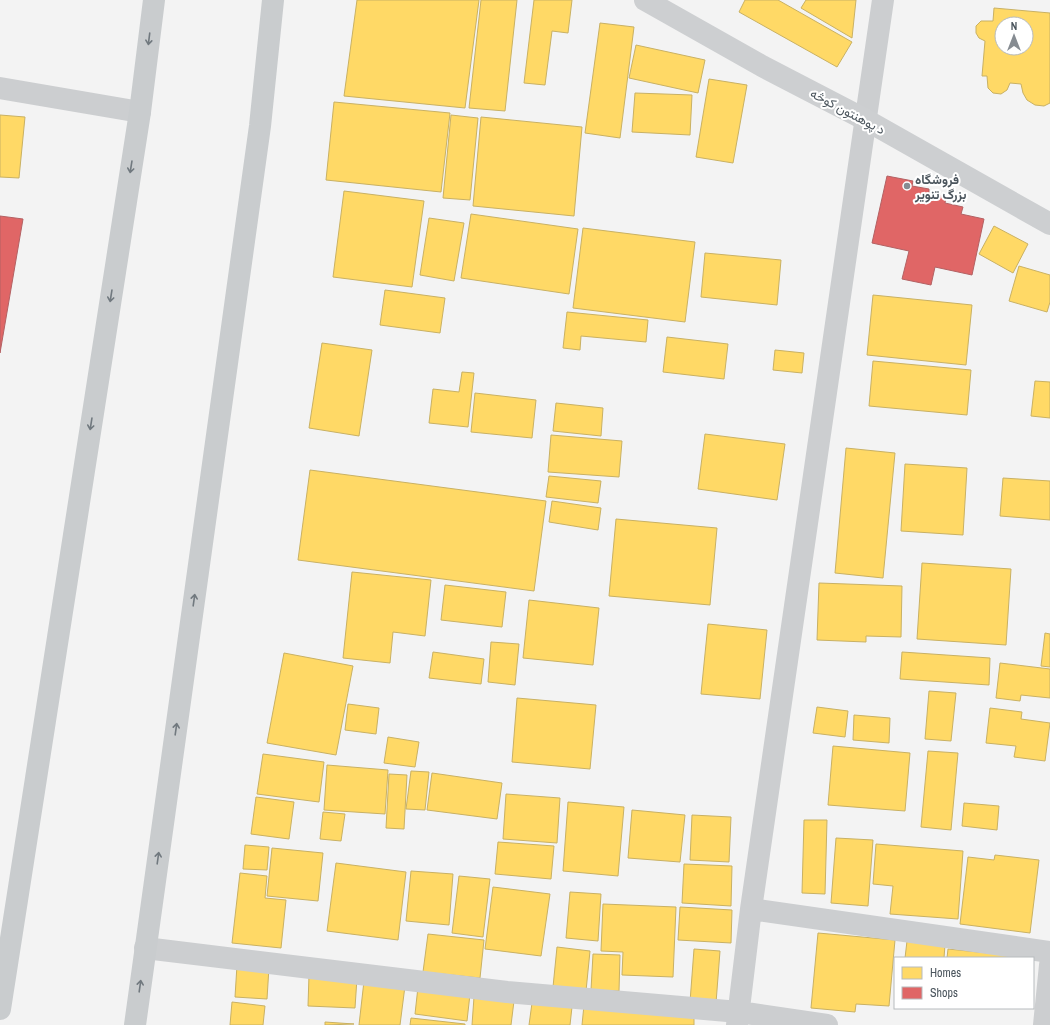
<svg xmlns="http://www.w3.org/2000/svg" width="1050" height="1025" font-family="'Archivo Narrow',Vazirmatn,sans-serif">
<rect width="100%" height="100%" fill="#f3f3f3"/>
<!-- homes -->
<path fill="#ffd966" stroke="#c9b163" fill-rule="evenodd" d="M357,0h122l-14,108 -121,-12z
M481,0h36l-12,111 -36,-3z
M534,0h38l-4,33 -16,-2 -7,54 -21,-2z
M745,0h33l74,42 -15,25 -98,-55z
M806,0h50l-4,38 -51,-30z
M994,8l56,5v90l-6,3 -9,-1 -8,-5 -4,-7 -2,-9 -11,-1 -3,7 -6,4 -8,-1 -5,-5 -1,-12h-5l3,-35 -6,-3 -3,-5v-7l5,-5h12zM1002,24h24v24h-24z
M600,23l34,4 -14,111 -35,-5z
M636,45l69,15 -7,33 -69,-15z
M709,79l38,6 -14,78 -37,-6z
M635,93l57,2 -2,40 -58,-3z
M334,102l116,11 -9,79 -115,-12z
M0,115l25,2 -6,61 -19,-1z
M451,115l27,3 -8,82 -27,-2z
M481,117l101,10 -8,89 -101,-10z
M344,191l80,10 -12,86 -79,-10z
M471,214l107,15 -9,65 -108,-16z
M429,218l35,5 -10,58 -34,-6z
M994,226l34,18 -15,29 -34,-19z
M583,228l112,14 -10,80 -112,-14z
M705,253l76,7 -4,45 -76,-8z
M1019,266l31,9v27l-3,10 -38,-11z
M385,290l60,8 -5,35 -60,-8z
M873,295l99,10 -6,60 -99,-10z
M567,312l81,8 -2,22 -65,-6 -1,14 -17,-2z
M667,337l61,7 -4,35 -61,-7z
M322,343l50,7 -13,86 -50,-8z
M775,350l29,3 -2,20 -29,-3z
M873,361l98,9 -4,45 -98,-9z
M462,372l12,1 -6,54 -39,-4 4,-34 26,3z
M1035,381l15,1v36l-19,-2z
M475,393l61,7 -4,38 -61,-6z
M556,403l47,5 -2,28 -48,-5z
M705,434l80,10 -8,56 -79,-11z
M551,435l71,6 -3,36 -71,-5z
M846,448l49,5 -12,125 -48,-5z
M905,464l62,4 -4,67 -62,-4z
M310,470l236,31 -12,90 -236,-31z
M549,476l52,5 -3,22 -52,-6z
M1003,478l47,3v39l-50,-4z
M552,501l49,7 -3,22 -49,-8z
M616,519l101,9 -7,77 -101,-9z
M922,563l89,6 -5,76 -89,-6z
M352,572l79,8 -6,56 -32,-4 -3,31 -47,-5z
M819,583l83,3 -1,51 -35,-1v6l-49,-2z
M445,585l61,7 -4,35 -61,-7z
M529,600l70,8 -6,57 -70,-7z
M708,624l59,6 -7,69 -59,-5z
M1045,633l5,1v33l-9,-1z
M491,642l28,2 -4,41 -27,-3z
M433,652l51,7 -3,25 -52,-6z
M902,652l88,6 -1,27 -89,-6z
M284,653l69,13 -17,89 -69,-12z
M1000,663l50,6v29l-29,-3 -1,6 -24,-3z
M929,691l27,2 -5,48 -26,-2z
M517,698l79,7 -6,64 -78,-7z
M348,704l31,4 -3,26 -31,-4z
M817,707l31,4 -3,26 -32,-4z
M990,708l32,4 -1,7 29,4 -5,38 -31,-4 2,-11 -30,-3z
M854,715l36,3 -1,25 -36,-3z
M388,737l31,5 -4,25 -31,-4z
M833,746l77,7 -5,58 -77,-6z
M928,751l30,2 -7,77 -30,-3z
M263,754l61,8 -5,40 -62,-8z
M327,765l61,5 -3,44 -61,-4z
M411,771l18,1 -4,38 -19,-1z
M432,773l70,10 -5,36 -70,-9z
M389,774l18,1 -3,54 -18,-1z
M506,794l54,4 -3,45 -54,-4z
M256,797l38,5 -5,37 -38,-5z
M568,802l56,5 -6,69 -55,-5z
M964,803l35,3 -2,24 -35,-4z
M632,810l53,5 -5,47 -52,-4z
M323,812l22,2 -4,27 -21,-2z
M692,815l39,2 -2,45 -39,-2z
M804,820h23l-2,74 -23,-1z
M836,838l37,2 -5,66 -37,-3z
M498,842l56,4 -3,33 -56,-5z
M876,844l87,7 -5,68 -68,-5 3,-28 -20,-2z
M245,845l24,2 -2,23 -24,-1z
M272,848l51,5 -5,48 -51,-5z
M995,855l44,5 -9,73 -70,-9 8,-67 26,3z
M336,863l70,9 -8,68 -71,-9z
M684,864l48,2 -1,40 -49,-3z
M411,871l42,3 -4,51 -43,-4z
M240,873l27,3 -2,22 21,2 -5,48 -49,-5z
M459,876l31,3 -7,58 -31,-4z
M493,887l57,7 -9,62 -56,-7z
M570,892l31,2 -3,47 -32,-3z
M603,904l73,3 -3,70 -51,-2 1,-23 -22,-1z
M680,907l52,3 -1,33 -53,-3z
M818,933l77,7 -6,66 -33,-2 -1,8 -44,-4z
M428,934l56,6 -4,38 -57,-6z
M907,941l38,4 -1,13h-39z
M557,947l33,4 -4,40 -33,-4z
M694,949l26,2 -4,52 -26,-1z
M948,949l70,7 -1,2h-70z
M593,954l27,1 -1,36 -28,-1z
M237,965l32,2 -2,32 -32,-2z
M309,975l48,3 -2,30 -47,-2z
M364,981l41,5 -5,39h-41z
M418,987l52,7 -3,27 -52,-7z
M474,997l40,4 -3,24h-39z
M232,1002l33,4 -2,19h-33z
M532,1003l40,4 -2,18h-41z
M584,1005l110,12v8h-112z
M411,1018l54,6v1h-55z
M325,1022l29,2 -29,1z"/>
<!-- shops -->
<path fill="#e06666" stroke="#b36163" d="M887,176l26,5 -1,5 17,3v4l17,4 -1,6 18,4 -2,7 23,5 -12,56 -37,-8 -4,18 -29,-6 7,-28 -37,-8z
M0,216l23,3 -23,134z"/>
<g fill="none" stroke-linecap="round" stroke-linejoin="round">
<!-- street -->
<path stroke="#ccced0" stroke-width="22" d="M0,88l140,24
M751,909l299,43
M145,948l362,44 232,20 88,13
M737,1025l14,-116 132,-909
M1044,1025l6,-60"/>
<!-- secondary -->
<path stroke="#cdcfd1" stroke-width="22" d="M645,0l117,66 104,54 184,104"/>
<!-- primary -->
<path stroke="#c9ccce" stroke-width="22" d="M0,1009l140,-897 14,-112
M135,1025l125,-899 13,-126"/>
</g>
<!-- one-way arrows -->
<defs><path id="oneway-shaft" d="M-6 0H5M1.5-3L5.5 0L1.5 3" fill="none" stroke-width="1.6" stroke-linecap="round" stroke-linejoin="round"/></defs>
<g stroke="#71797f">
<use href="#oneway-shaft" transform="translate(149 39) rotate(97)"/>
<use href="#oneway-shaft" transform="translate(131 167) rotate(99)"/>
<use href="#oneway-shaft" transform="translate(111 296) rotate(99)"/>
<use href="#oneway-shaft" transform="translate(91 424) rotate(99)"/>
<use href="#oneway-shaft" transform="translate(194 600) rotate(-82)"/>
<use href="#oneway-shaft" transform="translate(176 729) rotate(-82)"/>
<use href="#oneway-shaft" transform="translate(158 858) rotate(-82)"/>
<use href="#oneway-shaft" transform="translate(140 986) rotate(-82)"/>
</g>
<!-- markers -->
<circle fill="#868c92" stroke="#fff" stroke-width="1.5" cx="907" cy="186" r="4"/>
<g text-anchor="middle" stroke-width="4" stroke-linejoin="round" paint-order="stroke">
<!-- street labels -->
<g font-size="13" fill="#4b555d" stroke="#fff">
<text transform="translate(848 111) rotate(28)" y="5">د پوهنتون کوڅه</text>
</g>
<!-- poi labels -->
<g font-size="13" font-weight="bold" fill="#4b555d" stroke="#fff" text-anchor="start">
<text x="915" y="184">فروشگاه<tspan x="915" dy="15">بزرگ تنویر</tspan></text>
</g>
</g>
<!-- legend -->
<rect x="894" y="957" width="140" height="52" fill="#ffffff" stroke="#b7bbbe"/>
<rect x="902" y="967" width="20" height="12" fill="#ffd966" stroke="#b7bbbe"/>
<text x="930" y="977" font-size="12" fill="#4b555d">Homes</text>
<rect x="902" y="987" width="20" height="12" fill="#e06666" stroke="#b7bbbe"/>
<text x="930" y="997" font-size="12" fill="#4b555d">Shops</text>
<!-- north arrow -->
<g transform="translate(1014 36)"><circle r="19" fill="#ffffff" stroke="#b7bbbe"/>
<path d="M0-3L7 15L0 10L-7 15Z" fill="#868c92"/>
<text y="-6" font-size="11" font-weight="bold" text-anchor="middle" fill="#4b555d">N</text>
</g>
</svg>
